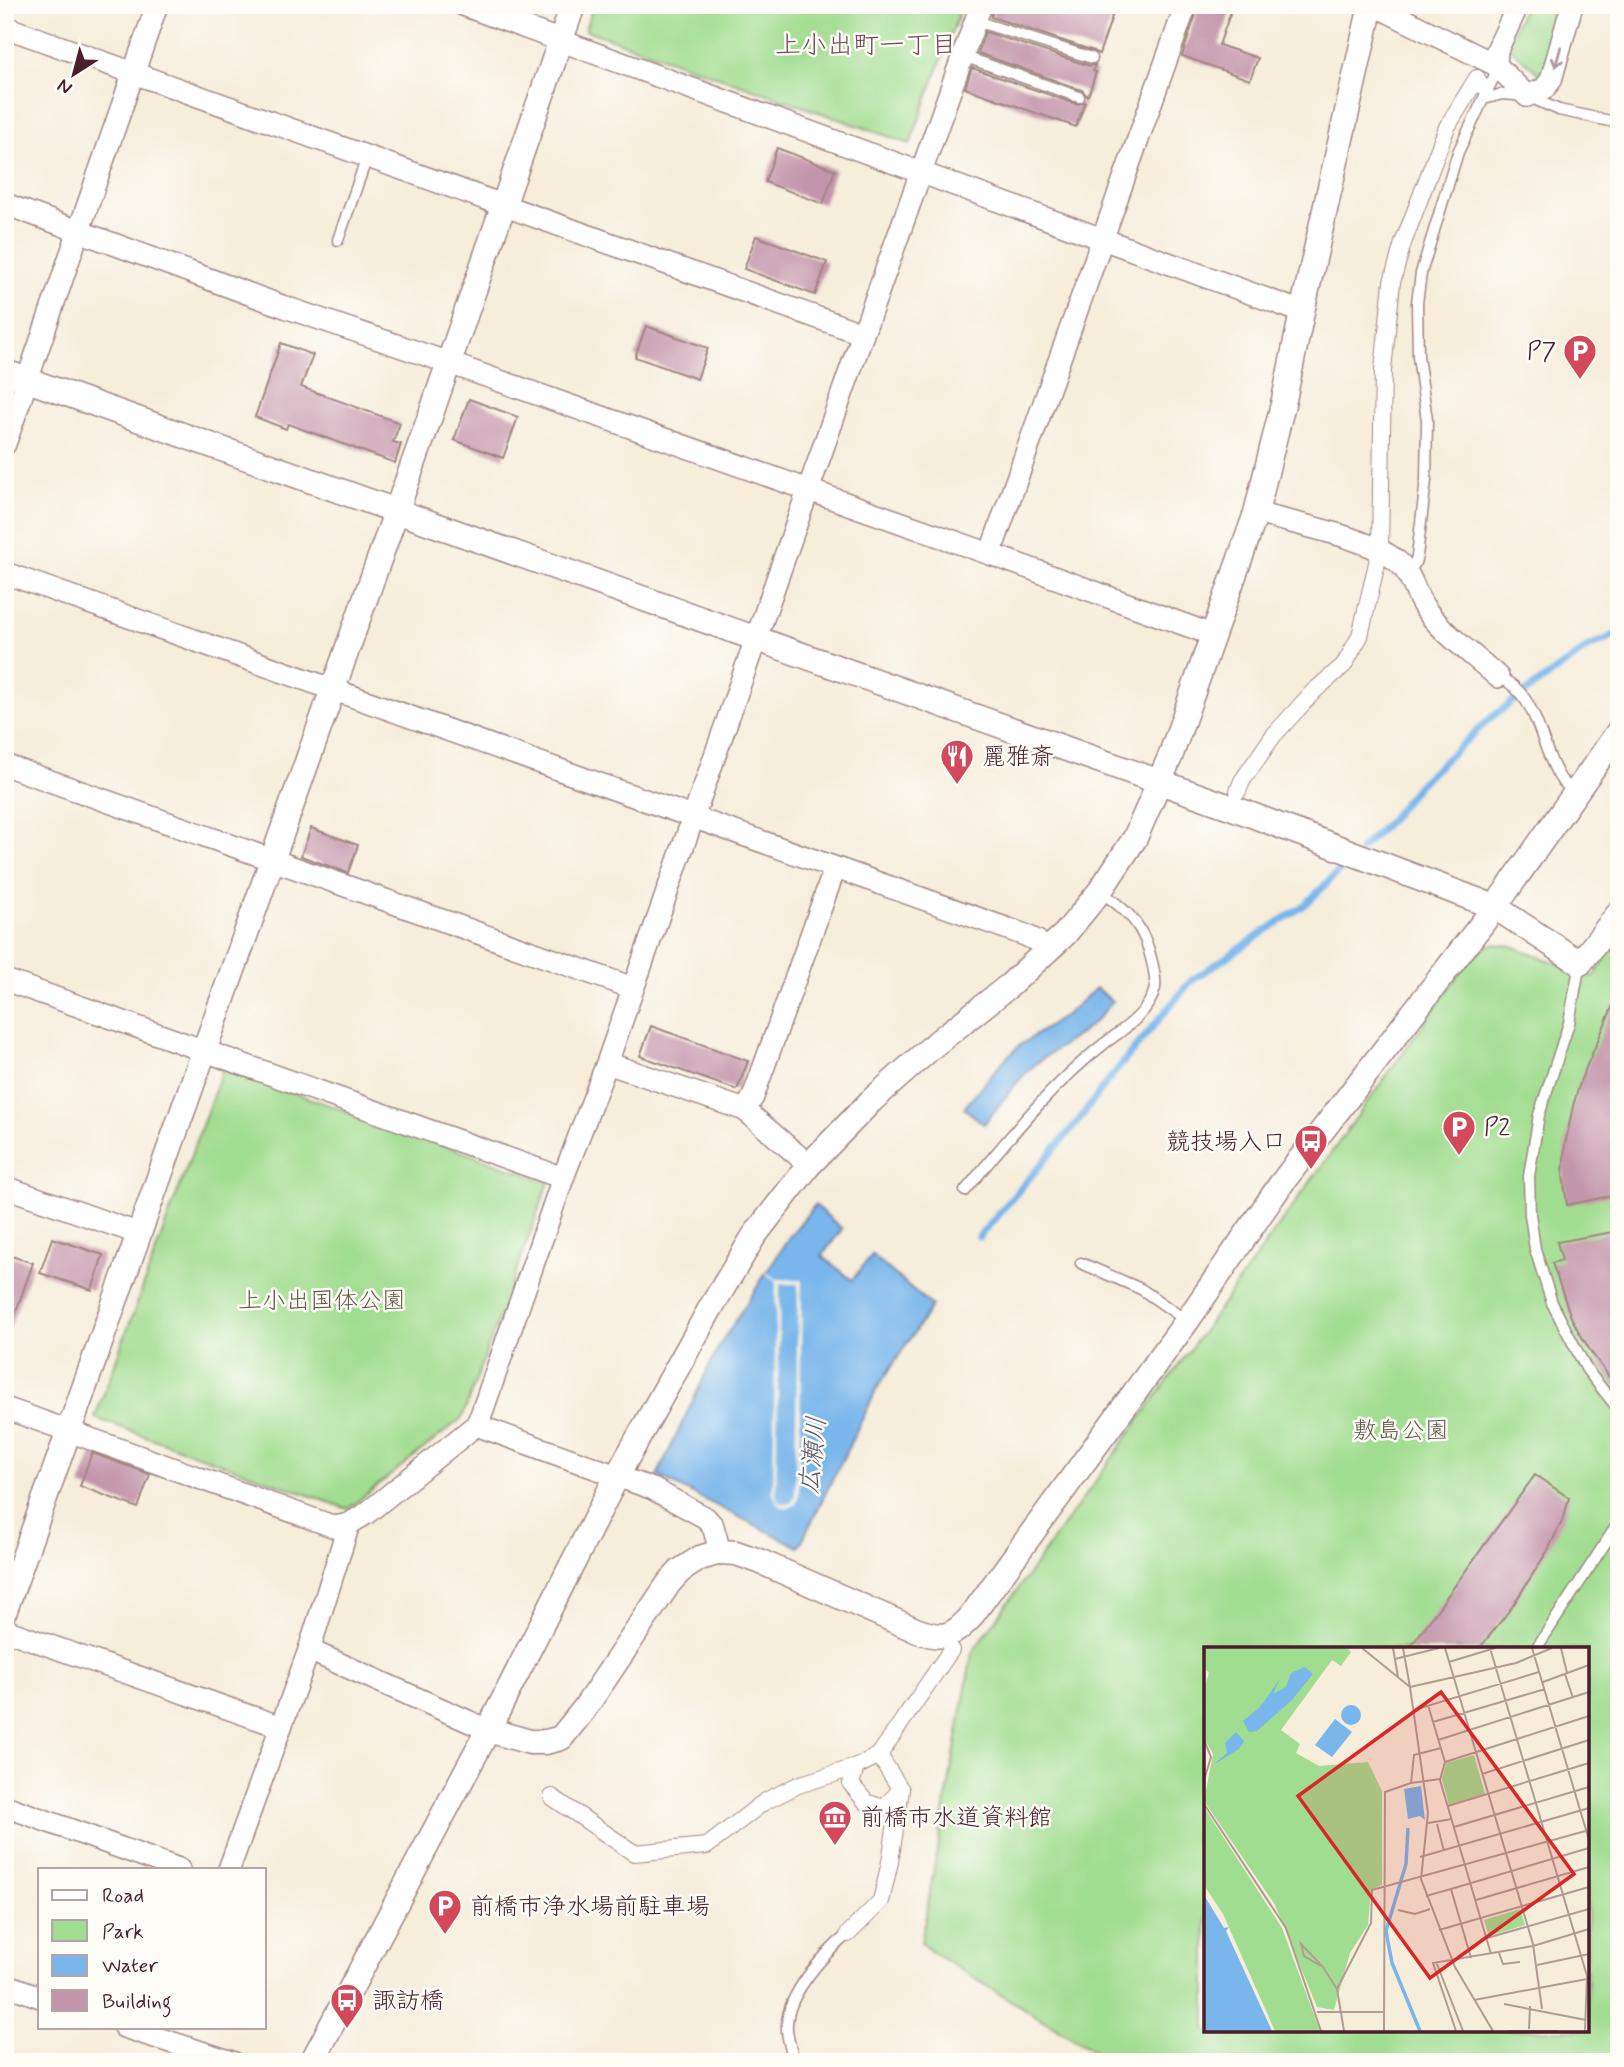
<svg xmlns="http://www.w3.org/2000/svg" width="1624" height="2067" font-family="Mynerve,'Klee One',sans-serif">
<rect width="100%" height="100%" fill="#fdfcf7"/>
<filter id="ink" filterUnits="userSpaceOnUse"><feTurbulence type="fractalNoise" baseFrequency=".0143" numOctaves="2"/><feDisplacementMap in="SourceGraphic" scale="14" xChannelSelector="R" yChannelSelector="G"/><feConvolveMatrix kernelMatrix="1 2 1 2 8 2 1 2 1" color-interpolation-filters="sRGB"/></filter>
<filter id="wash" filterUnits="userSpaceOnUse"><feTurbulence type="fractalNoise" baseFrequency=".00686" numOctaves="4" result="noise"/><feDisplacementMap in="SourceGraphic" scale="28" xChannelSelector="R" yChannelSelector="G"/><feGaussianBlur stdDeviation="1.57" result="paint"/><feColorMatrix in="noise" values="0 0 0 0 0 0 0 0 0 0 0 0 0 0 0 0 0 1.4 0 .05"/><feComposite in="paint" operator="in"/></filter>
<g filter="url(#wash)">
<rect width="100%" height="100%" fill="#f6edda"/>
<!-- green -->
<path fill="#a1dd90" stroke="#767e5e" stroke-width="2" fill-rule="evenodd" d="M593,5h369l-52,139 -325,-114z
M1525,5h39l-20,73 -38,-33z
M1619,937v1125h-507l-179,-109 -12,-10 51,-290 504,-702 17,-7 19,2 81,31zM1206,1649h381v381h-381z
M223,1068l326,114 -87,236 -114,91 -253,-91z"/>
<!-- water -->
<path fill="#78b6eb" stroke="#616a8b" stroke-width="2" d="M1096,988l16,13c-21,32 -47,40 -75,62 -21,17 -36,41 -53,61l-20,-16 41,-49 15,-14 46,-30z
M815,1205l27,24 -20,27 30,24 20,-25 60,51 -54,81 -79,160 -142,-71 61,-128 71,-111z"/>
<!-- pier -->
<path fill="#f6edda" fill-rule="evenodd" d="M766,1272l11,7 25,1 -3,214 -3,10 -8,4 -9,-2 -6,-13 3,-212 -10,-7zM780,1284h18l-3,210 -3,8 -5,2 -8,-2 -3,-7z"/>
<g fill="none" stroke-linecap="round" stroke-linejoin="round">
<!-- stream -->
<path stroke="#78b6eb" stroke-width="7" d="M1360,850l30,-30 29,-36 74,-68 94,-68 32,-15
M979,1237l101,-118 26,-36 85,-102 115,-77 45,-45"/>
</g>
<g id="blocks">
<!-- building -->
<path fill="#c496ab" d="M994,5h122l-17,49 -5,-3 -103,-34z
M1199,5h34l-14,40 39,13 -8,22 -68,-24z
M985,32l105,34 5,-1 -2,6 3,1 -7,22 -2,2 -5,-6 -104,-37z
M972,68l104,36 9,-2 -9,25 -111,-39z
M777,148l58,22 -12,34 -58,-22z
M756,236l71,26 -12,33 -71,-26z
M646,326l62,22 -11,31 -62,-22z
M281,343l32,12 -12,32 99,36 -7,19 8,2 -6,19 -107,-39 -2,5 -31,-12z
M469,399l49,18 -15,41 -49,-18z
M311,828l47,17 -10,28 -47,-17z
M1619,992v202l-52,11 -4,-30 2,-30 8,-39 8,-27z
M651,1026l97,35 -11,29 -97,-34z
M1619,1231v159l-28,-38 -12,-20 -8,-15 -19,-54 10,-3 -5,-18z
M52,1238l51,17 -11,35 -52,-17z
M5,1254l28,9 -25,71h-3z
M92,1453l58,21 -12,34 -58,-22z
M1535,1475l34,23 -5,19 -16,33 -36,57 -33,42h-70z"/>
</g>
</g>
<g filter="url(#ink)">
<use href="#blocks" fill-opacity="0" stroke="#a08682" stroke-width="2"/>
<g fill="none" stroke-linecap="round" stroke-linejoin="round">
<defs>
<path id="service" d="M976,21l116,37
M963,56l116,41
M1484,99l18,-5 25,2 32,14 60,13
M338,240l29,-83
M1408,573l7,-10 2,-7 9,-76 1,-60 -9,-64 -1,-53 4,-30 37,-121 36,-75 2,-12
M1498,677c41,16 41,69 62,101 4,6 11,10 16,15
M1580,963l-11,60 -30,92 -10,61 1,38 5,35 17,54 35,67 32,40
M965,1191c43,-52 86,-106 140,-148 18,-13 45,-31 50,-55 1,-8 -1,-18 -3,-26 -8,-37 -23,-50 -52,-71
M1081,1263l60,26 46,32
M1536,1649l83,-127
M795,2062c-4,-12 -9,-26 -8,-38 1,-31 38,-71 61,-90"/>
<path id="pedestrian" d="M1238,791l4,-10 31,-45 40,-44 31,-27 16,-29 20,-86 3,-180 9,-88 11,-39 44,-116 30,-49 3,7
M879,1755l-23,12 -5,17 15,18 17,6 18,-18
M552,1797l82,56 73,-7 57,-44 34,-17 58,-18
M848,1934l33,-33 9,-39 11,-72 -22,-35 72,-105"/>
<path id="minor" d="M463,5l839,307
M1186,5l-196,549 223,81
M1374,5l122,60 31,31 17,-7 7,-9 21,-75
M5,27l858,307
M1496,65l1,-15 21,-45
M5,204l277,102 167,57 541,191
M5,444l152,-439
M1256,513c39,11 111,24 141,48 15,12 17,31 27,46 17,25 51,49 74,70
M5,573l1020,362 12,6 10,10
M5,765l628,223
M5,980l558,198
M607,1063l138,47 64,55
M745,1110l8,-13 82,-229
M5,1187l135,47
M5,1408l330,119 14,-3
M476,1425l177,64 53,29 7,8 7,26
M5,1630l276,97
M309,1650l179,80
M5,1806l174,63
M229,1869l80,-219 40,-126 18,-11 109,-88 5,-10 82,-237 44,-115 256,-729 118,-329
M5,1984l35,13
M124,2027l108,35"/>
<path id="tertiary" d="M5,372l1228,436 262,99 85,56 39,-50
M5,1610l427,-1199 141,-406
M488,1730l42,12h16l15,-4 24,-30 84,-125 11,-12 20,-13 20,-6 16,1 23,8 159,70c24,8 33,7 51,-12l218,-298 94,-137 214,-277 124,-176
M312,2062l176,-332 129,-254 93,-167 44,-73 55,-71 62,-64 63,-56 76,-60 55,-51 35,-43 35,-53 35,-81 86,-244 28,-113 18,-88 69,-307"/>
</defs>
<!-- service casing -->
<use href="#service" stroke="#a08682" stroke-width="13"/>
<!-- pedestrian casing -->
<use href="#pedestrian" stroke="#a08682" stroke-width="18"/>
<!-- minor casing -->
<use href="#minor" stroke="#a08682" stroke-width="24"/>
<!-- tertiary casing -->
<use href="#tertiary" stroke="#a08682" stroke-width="27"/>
<!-- service -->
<use href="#service" stroke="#fff" stroke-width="10"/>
<!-- pedestrian -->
<use href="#pedestrian" stroke="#fff" stroke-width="16"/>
<!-- minor -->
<use href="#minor" stroke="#fff" stroke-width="21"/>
<!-- tertiary -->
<use href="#tertiary" stroke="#fff" stroke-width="24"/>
</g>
<!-- one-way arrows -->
<defs><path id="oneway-shaft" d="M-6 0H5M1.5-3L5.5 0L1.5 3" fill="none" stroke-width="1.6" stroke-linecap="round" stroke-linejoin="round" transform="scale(1.75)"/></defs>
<use stroke="#ae9aa0" href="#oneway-shaft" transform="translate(1558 57) rotate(105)"/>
</g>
<!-- icons -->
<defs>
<symbol id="parking-pin" viewBox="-11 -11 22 30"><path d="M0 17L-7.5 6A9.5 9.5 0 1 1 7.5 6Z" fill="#d1495b" stroke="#fdfcf7"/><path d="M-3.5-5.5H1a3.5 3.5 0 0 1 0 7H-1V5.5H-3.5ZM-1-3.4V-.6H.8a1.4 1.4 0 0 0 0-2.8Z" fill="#fff"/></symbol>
<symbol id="restaurant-pin" viewBox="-11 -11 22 30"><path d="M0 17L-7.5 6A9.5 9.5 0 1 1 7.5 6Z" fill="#d1495b" stroke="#fdfcf7"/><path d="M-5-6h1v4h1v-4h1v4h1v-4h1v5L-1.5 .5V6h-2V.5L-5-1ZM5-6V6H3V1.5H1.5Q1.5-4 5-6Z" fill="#fff"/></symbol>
<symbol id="bus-pin" viewBox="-11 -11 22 30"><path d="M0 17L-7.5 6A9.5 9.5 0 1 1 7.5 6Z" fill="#d1495b" stroke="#fdfcf7"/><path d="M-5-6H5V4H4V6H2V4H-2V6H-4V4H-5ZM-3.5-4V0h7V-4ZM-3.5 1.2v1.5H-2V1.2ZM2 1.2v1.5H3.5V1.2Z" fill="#fff"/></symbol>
<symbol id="museum-pin" viewBox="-11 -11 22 30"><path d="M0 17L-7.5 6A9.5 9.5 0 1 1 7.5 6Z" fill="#d1495b" stroke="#fdfcf7"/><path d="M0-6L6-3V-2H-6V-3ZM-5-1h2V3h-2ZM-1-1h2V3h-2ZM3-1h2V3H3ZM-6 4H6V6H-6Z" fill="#fff"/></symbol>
</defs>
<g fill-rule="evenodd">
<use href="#parking-pin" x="1561" y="332" width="38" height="52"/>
<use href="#restaurant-pin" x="938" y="737" width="38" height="52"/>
<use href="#parking-pin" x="1440" y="1108" width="38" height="52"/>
<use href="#bus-pin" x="1292" y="1122" width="38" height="52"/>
<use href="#museum-pin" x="816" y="1798" width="38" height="52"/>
<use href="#parking-pin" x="426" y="1887" width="38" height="52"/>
<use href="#bus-pin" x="328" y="1981" width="38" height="52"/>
</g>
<g text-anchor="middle" stroke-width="5" stroke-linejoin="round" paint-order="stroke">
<!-- poi labels -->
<g font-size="24" fill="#4a1f2b" stroke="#fdfcf7" text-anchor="start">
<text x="1556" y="359" text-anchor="end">P7</text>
<text x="982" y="764">麗雅斎</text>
<text x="1484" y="1135">P2</text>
<text x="1286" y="1149" text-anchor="end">競技場入口</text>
<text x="860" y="1825">前橋市水道資料館</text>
<text x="470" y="1914">前橋市浄水場前駐車場</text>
<text x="372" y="2008">諏訪橋</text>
</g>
<!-- park labels -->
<g font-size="24" fill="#645849" stroke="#fdfcf7">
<text x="322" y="1308">上小出国体公園</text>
<text x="1401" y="1438">敷島公園</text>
</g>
<!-- neighbourhood labels -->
<g font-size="26" fill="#754958" stroke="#fdfcf7">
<text x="866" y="53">上小出町一丁目</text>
</g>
<!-- water labels -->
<g font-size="26" font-style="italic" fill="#5a546e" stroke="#fdfcf7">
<text transform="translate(812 1455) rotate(-84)" y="9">広瀬川</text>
</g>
</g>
<!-- overview -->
<g transform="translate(1204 1647)">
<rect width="385" height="385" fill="#f6edda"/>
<path d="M0,1h143l4,4 -10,14 -9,-6 -51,70 19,14 -4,9 23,13 49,-4 14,29v94l-11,5 -3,35 -18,28 -16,57 -17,-3 -42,-102 -71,-104 9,-47 -9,-16v-49l5,-16 -5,-5zM270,108l11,39 -36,11 -7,-26 4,-16zM0,160l78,121 38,103h-45l-52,-117 -19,-29zM316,262l5,16 -36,11 -5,-16z" fill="#a1dd90"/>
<path d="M101,20l8,7 -21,26 -35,31 -8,1 -6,-11 17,-14 20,-28 -7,15 13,-7 5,-14zM137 68a10 10 0 1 1 20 0a10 10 0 1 1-20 0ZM131,72l17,13 -20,25 -17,-12zM32,85l8,9 -5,8 -26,16 14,-12 -2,-10zM217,139l4,34 -5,-4 -12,3 -4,-30zM0,248l20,33 5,-1 -3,4 46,100h-68z" fill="#78b6eb"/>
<path fill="none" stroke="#78b6eb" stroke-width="3.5" d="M204,181l-2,36 -20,67 6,32 28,68"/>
<path fill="none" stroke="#b19b94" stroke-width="2" d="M158,1l48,39 18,126 -7,66 34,88 38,64M189,1l5,29M199,1l7,39 106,-24 36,-15M241,1l88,296 9,65M286,1l97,328 -2,55M328,1l57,192M357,1l6,25M191,12l44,-11M245,15l46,-14M361,27l8,24M339,35l46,-17M224,58l17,57 -5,18 51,174M210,63l125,-38M229,75l112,-33M0,93l7,17 -7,23M234,93l151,-48M241,115l144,-46M278,127l107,-34M207,136l29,-4M0,157l82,124 35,103M244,159l141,-43M224,176l24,-4M233,177l7,27M250,180l135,-40M216,210l169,-49M247,242l138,-41M222,249l25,-7 20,69M272,253l113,-33M194,263l17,4 15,-5M235,283l150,-43M283,291l102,-29M295,306l4,11 17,-2M233,317l26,67M333,318l52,-11M117,319l-17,-10 -3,-12 22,23 14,22M270,353l113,-21M300,357l82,16M113,365h67M325,382l1,-23M140,384l-7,-42 34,-66 1,-33 217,-60M180,384l1,-239 26,-9 3,-28 27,-7M252,384l-23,-68 100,-17 56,-17M304,384h50"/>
<path fill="#d62828" fill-opacity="0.15" stroke="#d62828" stroke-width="3.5" d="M237,45l133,182 -144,104 -132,-182z"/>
<rect width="385" height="385" fill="none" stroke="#4a1f2b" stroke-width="3.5"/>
</g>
<!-- margin -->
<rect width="1624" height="2067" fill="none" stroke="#fdfcf7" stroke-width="28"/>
<!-- legend -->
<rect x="38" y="1868" width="228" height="161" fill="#fdfcf7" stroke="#b5a4a5" stroke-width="2"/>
<rect x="52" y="1890" width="35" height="10" fill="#ffffff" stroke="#b5a4a5" stroke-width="2"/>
<text x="102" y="1902" font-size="21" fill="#4a1f2b">Road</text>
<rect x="52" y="1920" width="35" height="21" fill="#a1dd90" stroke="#b5a4a5" stroke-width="2"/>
<text x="102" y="1938" font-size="21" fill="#4a1f2b">Park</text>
<rect x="52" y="1955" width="35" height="21" fill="#78b6eb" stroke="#b5a4a5" stroke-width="2"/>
<text x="102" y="1972" font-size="21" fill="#4a1f2b">Water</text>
<rect x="52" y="1990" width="35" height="21" fill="#c496ab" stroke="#b5a4a5" stroke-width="2"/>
<text x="102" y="2008" font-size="21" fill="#4a1f2b">Building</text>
<!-- north arrow -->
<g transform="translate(74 74) rotate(216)" stroke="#fdfcf7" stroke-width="5" paint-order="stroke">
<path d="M0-5L12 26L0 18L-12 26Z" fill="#4a1f2b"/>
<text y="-10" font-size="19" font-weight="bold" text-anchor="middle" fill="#4a1f2b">N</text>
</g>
</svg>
